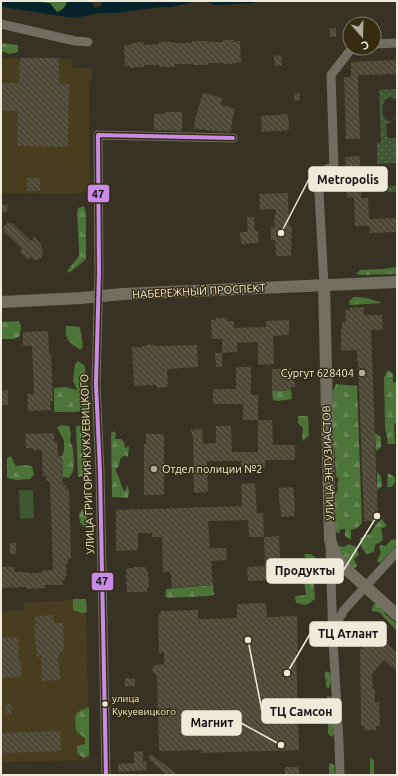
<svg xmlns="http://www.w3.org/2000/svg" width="398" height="776" font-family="Ubuntu,sans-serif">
<defs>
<pattern id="grass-dots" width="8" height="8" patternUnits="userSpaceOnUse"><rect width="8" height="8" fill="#405734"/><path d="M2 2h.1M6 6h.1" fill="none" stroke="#5c6f51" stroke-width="1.8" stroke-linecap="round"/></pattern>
<pattern id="forest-firs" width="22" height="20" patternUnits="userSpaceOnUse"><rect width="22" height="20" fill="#4c7338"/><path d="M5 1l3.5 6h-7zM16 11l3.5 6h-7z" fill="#668754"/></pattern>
<pattern id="building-back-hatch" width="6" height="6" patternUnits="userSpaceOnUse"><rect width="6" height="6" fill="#4e4836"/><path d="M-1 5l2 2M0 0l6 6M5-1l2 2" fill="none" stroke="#686252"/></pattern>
</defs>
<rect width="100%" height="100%" fill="#373224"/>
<!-- built -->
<path fill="#483d1e" d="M1,58l72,1 -1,8 20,2v9l-2,3 -1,2 1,102 -5,7 -11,2 -73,-1z
M86,599l3,161 -88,2v-149l4,-2 18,-1 1,-7z"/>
<!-- grass -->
<path fill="url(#grass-dots)" d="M397,89v11c-14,-11 -19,15 -10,21h4l6,-6c-2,5 -7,6 -11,10l1,12 1,1h9v25l-20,1v-21h4l-2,-53z
M381,186h16v6h-9z"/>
<!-- forest -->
<path fill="url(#forest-firs)" d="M32,1h35c-1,6 -4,9 -10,11l-19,-10z
M1,43l17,2v7l-8,2 -9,-3z
M84,206l2,7v46l-17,14 -2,-2 12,-15v-7l-2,-37 1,-4z
M397,267v7l-35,1 -6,-1 4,-4 23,-1z
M354,297c10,0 18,2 27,6l-31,2 -1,-4z
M19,321l2,5 -1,10 -6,3h-13v-17z
M66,326l14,1 3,20 -3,3c-11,-9 -15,-8 -14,-24z
M78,361l7,5 2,44 -11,2h-22v-24l11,-1 12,3 -4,-9 2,-17z
M388,370l5,4v9l4,-2v43l-3,-1 1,21h-7l-3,-17 -1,-50z
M336,384l21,2 5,137 -5,5 -6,2v10l-6,-4v-7h-4l-3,5 -2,-3 -2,-37 4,-4 -1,-7 2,-3 -3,-4 -4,-66 1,-19z
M291,390l1,9 -14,2 -5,-1 -1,-9z
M298,416h10l1,20 -7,5 1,-13 -5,-5z
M61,425l8,1 2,8 -1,7 3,8 1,13 -1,10 -4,6 -6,-1 -1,-21 2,-6v-9l-3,-7 -4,-6z
M76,426h8l4,49 -10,2z
M115,431l1,3 -1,5h6l3,3 1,6 4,-2 -1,11 -3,-2 -5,4 -1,7 -4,4c5,6 5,16 10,22l2,-7 2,6 -1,7 -16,-1 -1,-64z
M375,433l6,4v10l-5,4z
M11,456l3,7 2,3 7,-1 9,1 2,9 -4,4 -14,1 -9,-2v-20z
M377,472l4,4 1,10 -5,4z
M388,473l7,4v6l-4,4h-4z
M82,509h5v20l-7,-6 -1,-9z
M382,519l5,7 -6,3 2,11 -8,5 -1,7 -8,2 -5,-8 -1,-8 10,-4 6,-10z
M397,539v6l-17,18 -3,-2 4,-9 -2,-4 2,-3 5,1 5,-6z
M349,544l7,3 3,8 -5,4 3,7 -3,3 -17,-20 3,-3 4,1z
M304,554h7l5,4 1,12 -4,6 2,23 -9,6 -10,-2 -1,-7 11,-1 -3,-21 6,-9z
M213,585l1,10 -5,1 -41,2 -3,-2 1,-7z
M73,599h13l1,13 -5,1 -9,-3z
M374,604h4l4,3 3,7 12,10v7l-18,-19 -7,-1v-3z
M325,671l5,2 1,9 -2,6 -3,-1z
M327,696l5,1 2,36 -2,4 -4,-3z
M89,707v48l-5,3 -7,-5v-7l8,-2v-6l-9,-7c-1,-17 -4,-17 13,-24z
M370,757l4,4v14h-4z
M331,763l3,2 1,10h-6v-11z"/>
<!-- pitch -->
<path fill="#405734" d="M19,490h14l1,28 -14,1z"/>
<!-- water -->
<path fill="#052329" d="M1,1h31l18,2 7,9c6,-2 9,-5 10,-11h24l1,2 3,5 6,-2 1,-5h96l-27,6h-10l-46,6h-17l-22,5 -9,-1 -64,-10 -2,-1z
M205,1h46l4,2 -39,2z"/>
<!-- building -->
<path fill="url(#building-back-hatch)" d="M329,28h7v9h-6z
M223,40h10v2l7,-1 1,21h-4v1l-8,1h-5v-1h-16v2h-15v-1h-18v3h-16v-2h-15v2l-14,1 -1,-2h-4l-1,-21h8l-1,-2 13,-1v3l15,-1v-2h15v1h18v-2h16v1h15z
M281,55l1,10 -7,1 -1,-10z
M20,58h39v26h10l-1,63 -51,-1 1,-35h-17v-28h18z
M397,60v14l-39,1 2,64h-14l-2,-62h7v-15z
M203,93l20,5 -3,6 15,5 -3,12 -1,11 -37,-3 1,-10z
M300,93v7l-6,1v-7z
M165,112h17v19l-28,-1v-16h11z
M288,114l1,16 -27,2 -1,-16z
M360,156l1,42h7l1,21 28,-1v14l-27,1 -1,-7h-14l-1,-29 -7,1 -2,-41z
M27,178h13v13h-13z
M288,193l1,33h3l-1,30h-15l-1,-16h-4v-13h4l-1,-7 2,-11 -16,1 -1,-16z
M1,204l7,1 -1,7h-6z
M247,217h7l1,14h3l1,12 -18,1 -1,-12h8z
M7,223h5l19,18 3,-4 7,7 2,11 -2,3 -3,2h-4l-3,-3 -3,3 -8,-8 3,-3 -19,-17 -1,-5z
M364,307v8h18l1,15h-12l7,191h-14l-6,-159h-1v-12l-16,1v-22h1v-7h4l-1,-12h5l-1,-2z
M216,318h11v3h7v7l32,-1v-6l23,-1v15l-16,1 1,28 -16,1v-23l-21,1v9l-15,1v-14h-10l-1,-19h5z
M48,331l1,23h2l2,47h-3l1,9 -23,1 -1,-17h7l-2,-48h-9v-14z
M149,344l8,2 40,-1 1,22 -31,2 1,18 -11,1v-3l-23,1 -2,-39h9z
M215,353h7v14h-6z
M236,367h15v28h7v25h-15v-16h-30v-15h23z
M291,368l1,8h2l1,11h-5l1,3 -19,1v-22z
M1,390h7v15h-7z
M258,420h14l1,25h22v15h-30v7h-24v-6h-34l1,31 -14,1 -1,-57h-1l-1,-6 11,-1 1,15 13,-1v-17h15l1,26h26z
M54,433v8h3l1,15h4l1,29h3v4h3l2,70h-3v5h-2l1,12h-2v4h-3l1,5h-18v3l-19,1v-2l-25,1v-21h13l1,5h12v1h15v-2l11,-1 -3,-89h-4v-5h-3l-1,-26h-9v-2h-7l-1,-14z
M146,434h18v61h-20v-51h2z
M255,483l2,31 6,-1 1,24h-15l-1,-17 -40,1 2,27h16l1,12 -16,1 2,24 -41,3 -2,-17 -7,1 -1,-35h-10v-4h-14v17l-22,1v-41l126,-4 -1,-22z
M293,487l2,18 -1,1 1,2 -1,1 1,2 -1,2 1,3 -14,1 -1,-15h-1v-14z
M279,536l1,23h20l1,15 -29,1v5l-24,1 -1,-14 18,-1 -1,-29z
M10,543h6v11h-6z
M133,567h13l1,5h1l1,15h-2v5h-20v-8h-1l1,-4 -2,-5h2l-1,-7h7z
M266,603l1,14 30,-1 1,36h-2l3,98 -98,3v-3l-42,1 -2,-75 -3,-3 -2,-3 2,-4 3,-1 7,-1v-12l-5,1 -1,-36 3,-6 37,-1v9l39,-1v-14z
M53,615l1,8h9l1,26 -6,6 2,25 -18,1 -1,-25 -4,1v-7h-1l-2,-25h2l-1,-9z
M363,627l5,5h1l14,10 1,-1 13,12v19l-13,-12 -12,14 1,15h2v13h4l1,24h-4v4h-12v-4h-3l-1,-77h3l-1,-14 1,-1z
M18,637l1,25h2v15l-20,1v-40z
M125,678l10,1v7h-10z
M5,704h6l1,10h-6z
M60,731l1,20 -58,2 -1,-20z
M143,751v12l3,-3 1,10 -29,2v-8l16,-1v-11z
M151,754l27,21h-12l-18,-17z
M285,767h14v8h-14z"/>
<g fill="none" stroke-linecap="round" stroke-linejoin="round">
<!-- minor -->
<path stroke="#706d62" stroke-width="9" d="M1,24l74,17 13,1
M374,44l23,-1
M324,285l-6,-112 12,-5h4l-3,-93 21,-27
M330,546l3,95 6,101 1,33
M336,629l2,-8 6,-11 53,-58
M106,775l-6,-303 -4,-88 3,-112 -1,-137 135,3"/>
<!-- major -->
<path stroke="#726e60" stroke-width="12" d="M324,285l6,255 7,18 9,11 51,46
M1,302l80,-4 42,-4 274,-12"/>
<defs>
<path id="bus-1" d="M106,775l-6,-303 -4,-88 3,-112 -1,-137 135,3"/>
</defs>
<!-- bus-1 casing -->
<use href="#bus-1" stroke="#352c11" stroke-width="7"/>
<!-- bus-1 -->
<use href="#bus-1" stroke="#ca8be6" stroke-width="4"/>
</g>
<!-- markers -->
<g fill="#afa99a" stroke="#352c11" stroke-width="1.5">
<circle cx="362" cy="373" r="4"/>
<circle cx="154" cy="469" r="4"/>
</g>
<circle fill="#efe9da" stroke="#352c11" stroke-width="1.5" cx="105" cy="704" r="3.5"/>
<g text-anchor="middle" stroke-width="3" stroke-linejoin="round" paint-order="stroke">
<!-- bus labels -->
<g font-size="10" fill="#efe9da" stroke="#352c11" text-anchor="start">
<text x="112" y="702">улица<tspan x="112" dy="13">Кукуевицкого</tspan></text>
</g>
<!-- street labels -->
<g font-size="11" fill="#efe9da" stroke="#352c11">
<text transform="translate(199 291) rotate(-3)" y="4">НАБЕРЕЖНЫЙ ПРОСПЕКТ</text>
<text transform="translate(328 463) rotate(-92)" y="4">УЛИЦА ЭНТУЗИАСТОВ</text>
<text transform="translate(87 464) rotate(-92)" y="4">УЛИЦА ГРИГОРИЯ КУКУЕВИЦКОГО</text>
</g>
<!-- poi labels -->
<g font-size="11" fill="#efe9da" stroke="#352c11" text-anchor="end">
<text x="354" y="377">Сургут 628404</text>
<text x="162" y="473" text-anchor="start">Отдел полиции №2</text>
</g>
</g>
<!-- callouts -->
<path fill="none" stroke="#efe9da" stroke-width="1.5" d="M281 233L309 179M377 516L343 571M287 673L310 634M248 640L262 711M281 745L241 723"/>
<g fill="#efe9da" stroke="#352c11" stroke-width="1.5">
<circle cx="281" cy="233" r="4"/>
<circle cx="377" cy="516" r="4"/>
<circle cx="287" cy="673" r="4"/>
<circle cx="248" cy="640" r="4"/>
<circle cx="281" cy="745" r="4"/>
</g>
<g fill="#efe9da" stroke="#efe9da" stroke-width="1.5">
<rect x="309" y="167" width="78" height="24" rx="4"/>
<rect x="267" y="559" width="76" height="24" rx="4"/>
<rect x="310" y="622" width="76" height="24" rx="4"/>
<rect x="262" y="699" width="79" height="24" rx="4"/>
<rect x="182" y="711" width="59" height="24" rx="4"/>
</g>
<g font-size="12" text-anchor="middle" font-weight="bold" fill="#111">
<text x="348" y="184">Metropolis</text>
<text x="305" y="575">Продукты</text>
<text x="348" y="638">ТЦ Атлант</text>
<text x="301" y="716">ТЦ Самсон</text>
<text x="212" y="727">Магнит</text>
</g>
<g stroke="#352c11" stroke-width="1.5">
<rect x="87" y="184" width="23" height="19" rx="4" fill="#ca8be6"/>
<rect x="91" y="572" width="23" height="19" rx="4" fill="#ca8be6"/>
</g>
<g font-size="11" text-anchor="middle" font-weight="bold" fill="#111">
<text x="98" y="198">47</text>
<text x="102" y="585">47</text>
</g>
<!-- border -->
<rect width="398" height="776" fill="none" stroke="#efe9da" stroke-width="4"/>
<!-- north arrow -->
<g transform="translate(362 36) rotate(160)"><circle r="19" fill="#352c11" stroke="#7f7861"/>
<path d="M0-3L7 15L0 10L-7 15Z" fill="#afa99a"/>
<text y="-6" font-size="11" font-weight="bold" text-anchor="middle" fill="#efe9da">С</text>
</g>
</svg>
